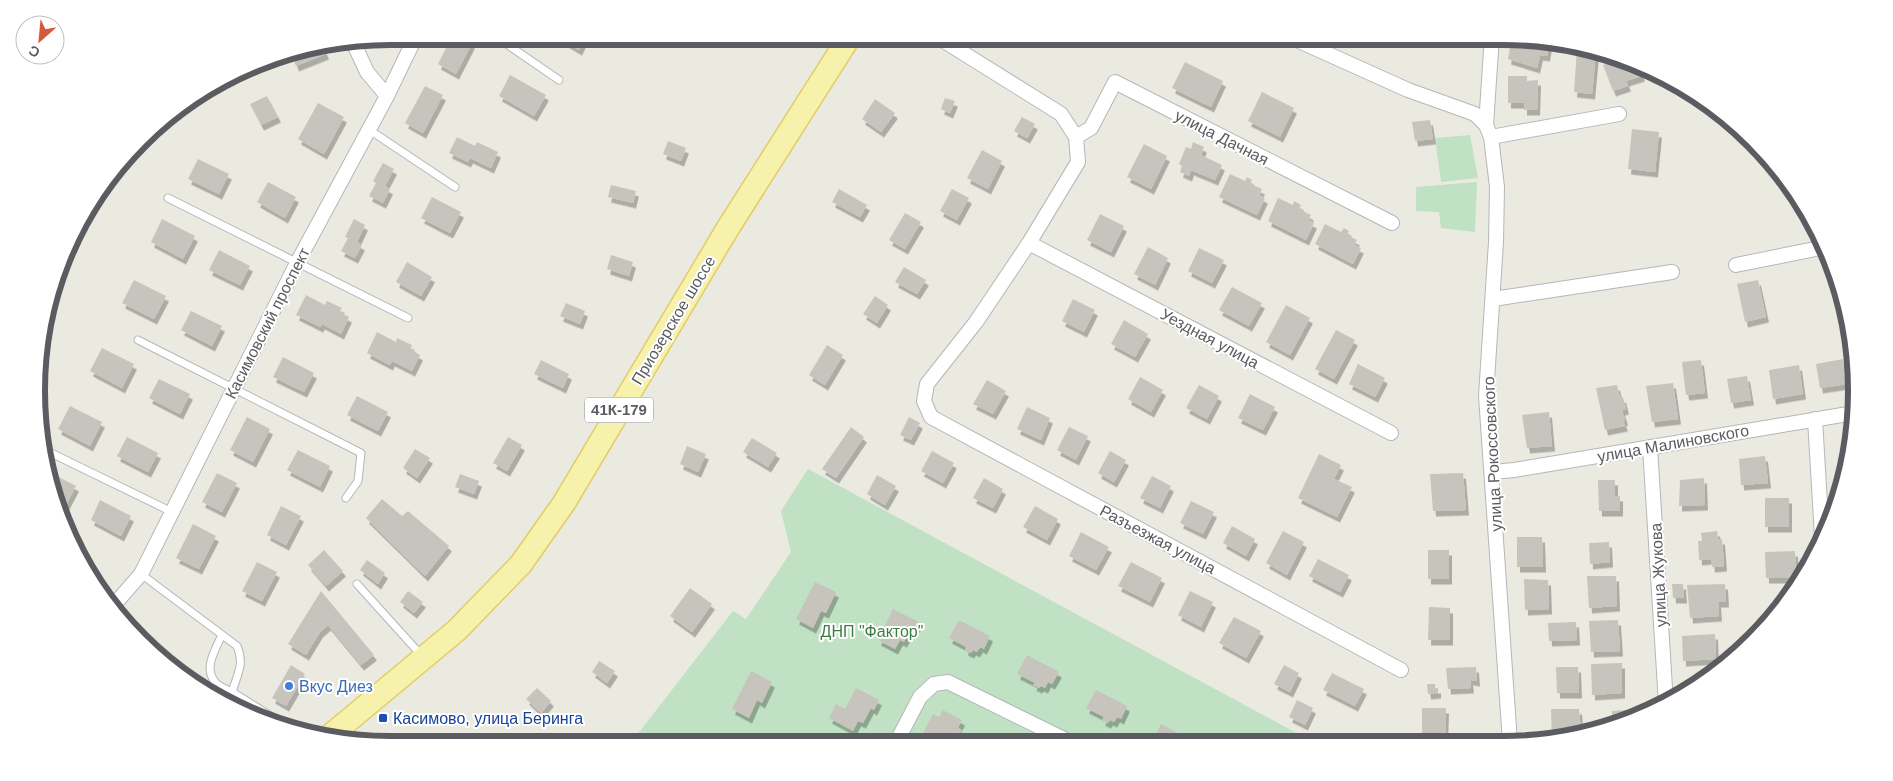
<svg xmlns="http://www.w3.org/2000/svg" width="1893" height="781" font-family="Helvetica,sans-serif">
<defs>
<filter id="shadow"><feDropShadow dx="3" dy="5.5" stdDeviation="0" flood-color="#0004"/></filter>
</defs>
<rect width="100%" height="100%" fill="#ebeae1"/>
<!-- green -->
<path fill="#c0e1c3" d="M1470,135l8,43 -37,4 -6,-44z
M1477,182l-2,50 -34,-4 -2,-16 -23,-1v-24z
M808,469l505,273 -683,2 103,-133 13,8 45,-67 -10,-41z"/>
<!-- building -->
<path fill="#c7c4be" filter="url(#shadow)" d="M452,36h7l13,7 -16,31 -18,-10z
M555,36h31l-7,14z
M1088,36h13l-3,6z
M1430,36h40v3l-40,-1z
M1519,39l30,5 -2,12 -7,-1 -3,13 -29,-9 3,-17 7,2z
M323,47l3,7 -30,12 -5,-13z
M1577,49l19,3 -4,42 -18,-2z
M1616,55l22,10 4,11 -16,5 2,5 -15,5 -10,-26 15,-6z
M1185,62l38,19 -12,26 -39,-19z
M510,75l36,20 -12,21 -35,-20z
M1508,76h19v5l11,-1 -1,30h-13v-7h-16z
M425,86l18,9 -20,38 -18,-10z
M1262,92l32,16 -14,29 -32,-16z
M267,96l11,21 -17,8 -11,-21z
M945,98l10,3 -5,12 -9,-4z
M875,99l20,14 -14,19 -19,-13z
M318,103l26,14 -20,37 -26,-15z
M1022,117l13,7 -8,14 -13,-7z
M1430,120l3,19 -18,2 -3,-19z
M1632,129l27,3 -4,40 -27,-3z
M457,137l18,9 2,-4 21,10 -7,16 -21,-10 -2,4 -19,-9z
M668,141l18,7 -5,13 -18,-7z
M1193,142l11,5 -3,8 21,10 -7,15 -24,-10 -2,6 -9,-4 2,-6 -3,-2 7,-17 5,2z
M1144,144l23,12 -16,33 -24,-12z
M982,150l20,11 -14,28 -21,-11z
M198,159l31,15 -10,20 -31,-15z
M383,163l11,6 -9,17 5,3 -7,14 -14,-7 7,-13 -3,-2z
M1230,174l15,7 2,-4 5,3 -2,4 12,5 -3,6 6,3 -8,17 -38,-18z
M268,182l28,15 -11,21 -28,-16z
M611,185l25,6 -3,12 -25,-6z
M839,189l28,16 -7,12 -28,-15z
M952,189l17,9 -12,22 -17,-9z
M432,197l29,15 -11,21 -29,-15z
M1278,198l15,7 1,-4 7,4 -2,4 12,6 -3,5 6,3 -8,17 -38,-19z
M905,213l16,9 -16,27 -16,-9z
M1100,214l24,12 -13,26 -24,-12z
M162,219l33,17 -12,23 -32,-17z
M354,219l11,6 -8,17 5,3 -7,13 -14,-7 7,-13 -3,-1z
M1325,224l16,8 3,-4 5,3 -2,4 10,5 -3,5 7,3 -8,16 -38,-20z
M1148,247l20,11 -13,27 -21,-11z
M1199,248l25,12 -12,23 -24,-12z
M219,250l31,16 -10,19 -31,-15z
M611,255l22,7 -4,14 -22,-7z
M407,262l25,15 -11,19 -25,-14z
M904,267l22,13 -9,14 -22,-12z
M134,280l32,16 -12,23 -32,-16z
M1758,280l8,37 -21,5 -8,-38z
M1232,287l30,16 -13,23 -30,-16z
M306,295l19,10 2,-4 15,7 -3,4 10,5 -8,17 -19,-10 -2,3 -24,-12z
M875,296l13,9 -11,18 -14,-9z
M1073,299l22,11 -11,22 -22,-11z
M566,303l19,8 -5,13 -20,-8z
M1286,305l24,13 -20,37 -24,-13z
M191,311l31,15 -10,20 -31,-16z
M1124,320l24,14 -13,23 -24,-13z
M1336,330l19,10 -21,39 -19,-10z
M377,332l19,10 1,-4 15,7 -2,4 10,6 -8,16 -20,-10 -2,4 -23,-12z
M827,345l16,10 -18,30 -16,-10z
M102,348l32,16 -12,24 -32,-17z
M283,357l31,16 -10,19 -31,-15z
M1843,359l4,25 -27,4 -4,-24z
M541,360l28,14 -6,14 -29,-14z
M1701,360l4,33 -19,2 -4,-33z
M1358,364l27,14 -10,19 -26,-13z
M1799,365l4,29 -30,5 -4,-29z
M1747,376l4,24 -20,3 -4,-24z
M1140,377l23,13 -12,22 -23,-13z
M159,379l31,15 -10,20 -31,-16z
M987,380l19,11 -13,23 -20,-10z
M1673,383l5,36 -26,3 -6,-36z
M1199,385l20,11 -12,23 -21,-11z
M1617,385l3,13 3,-1 3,12 -4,1 3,10 -2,1 2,5 -20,4 -9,-42z
M1250,394l25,13 -12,23 -25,-12z
M357,396l31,16 -10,19 -31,-16z
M70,406l32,16 -12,24 -32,-17z
M1027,407l23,11 -9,22 -24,-11z
M1549,412l3,34 -25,2 -5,-33z
M247,417l23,12 -17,33 -23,-12z
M909,417l11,6 -9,17 -11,-5z
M851,427l13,10 -28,41 -14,-9z
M1069,427l19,9 -12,24 -19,-10z
M127,437l31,16 -10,19 -31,-16z
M508,437l14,8 -15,26 -14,-8z
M752,438l25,15 -9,14 -25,-15z
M687,446l19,8 -8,18 -18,-8z
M415,449l15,9 -13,20 -14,-10z
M298,450l32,16 -10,21 -33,-17z
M932,451l22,12 -11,20 -22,-12z
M1110,451l16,9 -12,22 -16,-9z
M1319,454l22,11 -7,14 18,8 -15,30 -39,-19z
M1765,456l3,27 -27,2 -2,-26z
M47,471l29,15 -12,23 -7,-3z
M217,473l20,10 -15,29 -20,-10z
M1463,473l3,37 -33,1 -3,-37z
M460,474l19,7 -5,13 -19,-7z
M877,475l19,11 -11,19 -18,-11z
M1152,476l19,10 -11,22 -20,-10z
M984,478l19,11 -10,19 -20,-10z
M1704,478l1,27 -26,1 1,-26z
M1598,480h17v16h5v15h-21z
M1765,498h24v29h-24z
M382,499l20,17 6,-5 41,35 -24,30 -59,-58z
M100,500l31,16 -10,20 -30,-16z
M1191,501l23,11 -11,22 -23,-11z
M281,506l20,10 -15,29 -19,-10z
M1035,506l23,13 -11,21 -24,-13z
M193,524l23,12 -17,33 -23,-11z
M1232,526l23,13 -9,17 -23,-13z
M1283,531l21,11 -17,33 -21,-12z
M1717,531l1,8h4l2,27 -12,1 -1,-8 -12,1 -1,-19h4l-1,-8z
M1081,532l28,15 -13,23 -27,-14z
M1517,537h25l1,30h-26z
M1609,542l1,20 -20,2 -1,-21z
M324,550l19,21 -17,15 -18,-21z
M1428,550h21v29h-21z
M1795,551l1,27h-30l-1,-26z
M1318,559l31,16 -9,17 -31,-16z
M367,560l18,13 -7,11 -18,-14z
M257,562l20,10 -15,29 -20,-10z
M1131,562l31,16 -12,24 -32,-16z
M85,566l14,8 -5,10z
M1587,576h29l1,30 -28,2z
M1524,579l24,1 1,29 -24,1z
M815,582l21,10 -10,21 -5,-2 -8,17 -17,-9z
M1672,584h11l1,14h-11z
M1725,584l1,18h-8l1,14 -29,2 -3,-33z
M690,588l22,16 -20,28 -22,-16z
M321,591l53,64 -13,10 -33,-40 -8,7 -14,23 -18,-11z
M408,591l15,11 -9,11 -14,-11z
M1190,591l23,11 -12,25 -23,-12z
M1429,607l21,1v32h-22z
M893,609l26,13 -5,9 -4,-1 -6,12 -4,-2 -5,9 -17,-9z
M1234,617l27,14 -15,27 -27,-15z
M959,620l31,16 -6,13 -4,-2 -3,5 -4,-2 -2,3 -6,-3 1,-3 -17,-9z
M1618,620l2,31 -29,1 -2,-31z
M1576,622l1,18 -28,1 -1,-18z
M1715,634l1,25 -33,2 -1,-25z
M1027,655l32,17 -7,12 -4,-2 -3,6 -4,-2 -2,2 -6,-3 2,-2 -18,-9z
M599,661l16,10 -8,12 -15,-11z
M1622,663v30l-30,2 -1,-31z
M291,665l14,9 -19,32 -14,-8z
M1284,665l15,8 -9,19 -16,-8z
M1476,667l1,14 -7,-1 1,8 -23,1 -2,-21z
M1556,667h22l1,26h-22z
M751,671l21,11 -10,21 -5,-3 -8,18 -17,-9z
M1332,673l32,16 -9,17 -32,-16z
M1427,684h8v4h3v5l-10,1z
M537,688l14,13 -10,12 -15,-14z
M856,688l23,12 -5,10 -3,-2 -8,15 -5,-2 -5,10 -24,-13 7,-14 9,5z
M1096,690l31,16 -6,13 -4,-2 -3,5 -4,-2 -2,3 -6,-3 2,-3 -18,-9z
M1297,700l16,8 -8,17 -16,-8z
M1422,708h24l-1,30h-23z
M1551,709h28l2,23 -29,9z
M943,710l19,10 -4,8 4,2 -6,10 -3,-2 -2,5h-17l-13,-6 12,-23 6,3z
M1628,710v8l-16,5v-12z
M1161,724l32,17 -1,2h-40z"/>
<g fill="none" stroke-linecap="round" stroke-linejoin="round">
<defs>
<path id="service" d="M495,36l64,44
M368,129l87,58
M168,198l240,120
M138,340l223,113 -3,28 -12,17
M47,451l125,61
M141,574l96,72c8,18 0,29 -5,46l58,36
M357,584l65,72
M222,635c-7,15 -20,35 -5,49 4,3 10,6 15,8"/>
<path id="minor" d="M936,36l125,78 15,23 2,25 -49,81 -53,79 -49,62 -3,17 7,16 470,253
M1288,36l120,54 67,24 11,11
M1492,36l-6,89 5,12 128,-23
M353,42l14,30 20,24
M1076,137l15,-9 24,-46 277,141
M1491,137l6,50 -1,55 -10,154 24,346
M1029,243l362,190
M1736,265l89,-18
M1493,299l179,-27
M1815,419l7,118
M1650,447l16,257
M1492,472l22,-2 340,-57
M113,606l28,-32 156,-311 90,-167 29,-60
M896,743l24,-46 14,-13 14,-2 124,61"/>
<path id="primary" d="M331,735l126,-105 64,-66 43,-61 164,-275 122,-192"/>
</defs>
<!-- service casing -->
<use href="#service" stroke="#b4b6bb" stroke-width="9"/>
<!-- minor casing -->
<use href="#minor" stroke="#b4b6bb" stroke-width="16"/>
<!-- primary casing -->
<use href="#primary" stroke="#e2cc63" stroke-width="25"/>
<!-- service -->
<use href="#service" stroke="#fff" stroke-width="7"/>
<!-- minor -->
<use href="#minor" stroke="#fff" stroke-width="14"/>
<!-- primary -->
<use href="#primary" stroke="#f6f2ab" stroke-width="22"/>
</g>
<!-- markers -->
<circle fill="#3f7fe0" stroke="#fff" stroke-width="2" cx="289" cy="686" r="5"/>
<rect fill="#1a4fb4" stroke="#fff" stroke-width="2" x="378" y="713" width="10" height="10" rx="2.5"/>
<g text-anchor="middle" stroke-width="4" stroke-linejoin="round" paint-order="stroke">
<!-- shield labels -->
<rect fill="#fff" stroke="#8c8d90" stroke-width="1" x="585" y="397.5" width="68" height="25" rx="4"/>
<g font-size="15" font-weight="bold" fill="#5a5c61">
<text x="619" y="415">41К-179</text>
</g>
<!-- street labels -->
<g font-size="16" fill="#5a5c61" stroke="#fff">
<text transform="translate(1222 137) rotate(27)" y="6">улица Дачная</text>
<text transform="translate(673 320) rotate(-59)" y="6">Приозерское шоссе</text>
<text transform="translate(267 323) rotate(-63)" y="6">Касимовский проспект</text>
<text transform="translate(1210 338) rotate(28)" y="6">Уездная улица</text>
<text transform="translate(1673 443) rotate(-10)" y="6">улица Малиновского</text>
<text transform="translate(1492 454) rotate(-93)" y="6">улица Рокоссовского</text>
<text transform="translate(1158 539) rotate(28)" y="6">Разъезжая улица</text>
<text transform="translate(1658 575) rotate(-93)" y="6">улица Жукова</text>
</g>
<!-- park labels -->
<g font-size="16" fill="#3c7d46" stroke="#fff">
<text x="872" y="637">ДНП "Фактор"</text>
</g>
<!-- shop labels -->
<g font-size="16" fill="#366cbe" stroke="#fff" text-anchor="start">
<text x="299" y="692">Вкус Диез</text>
</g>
<!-- transit labels -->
<g font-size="16" fill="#164399" stroke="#fff" text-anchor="start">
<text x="393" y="724">Касимово, улица Беринга</text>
</g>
</g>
<!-- crop -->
<path d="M0 0H1893V781H0ZM390 45H1503A345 345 0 0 1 1848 390V391A345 345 0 0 1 1503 736H390A345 345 0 0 1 45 391V390A345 345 0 0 1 390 45Z" fill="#fff" fill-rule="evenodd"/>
<path fill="none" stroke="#5a5c61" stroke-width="6" d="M390 45H1503A345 345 0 0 1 1848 390V391A345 345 0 0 1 1503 736H390A345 345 0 0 1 45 391V390A345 345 0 0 1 390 45Z"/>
<!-- north arrow -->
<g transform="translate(40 40) rotate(207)"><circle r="24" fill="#ffffff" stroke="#bdbec0"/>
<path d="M0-4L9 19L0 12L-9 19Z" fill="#d7583b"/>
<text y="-8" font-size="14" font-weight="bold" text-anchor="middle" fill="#5a5c61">С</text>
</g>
</svg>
